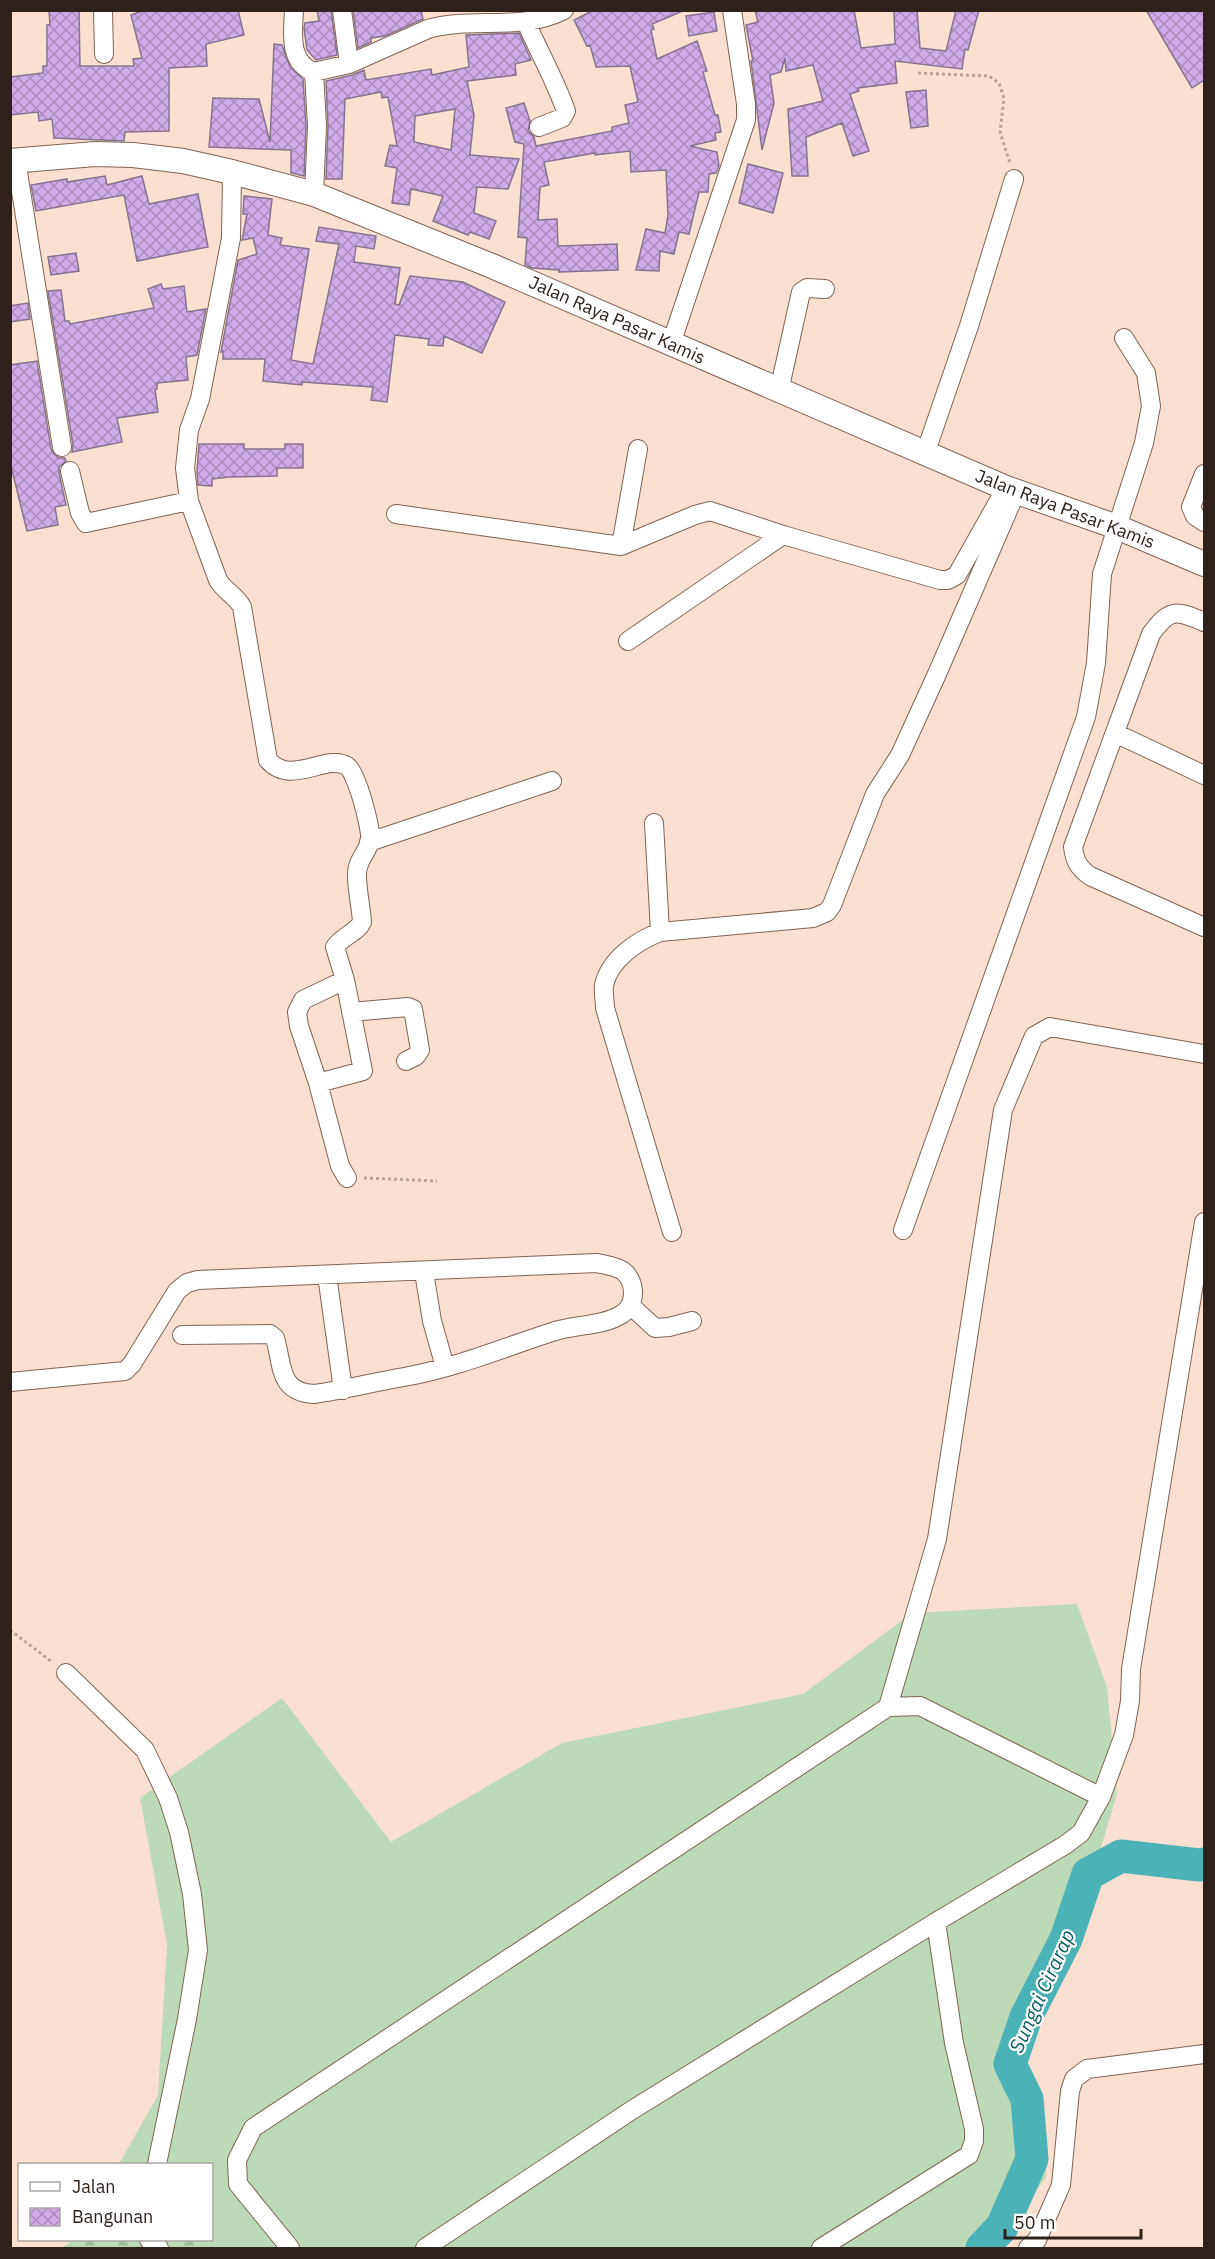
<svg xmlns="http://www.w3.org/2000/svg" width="1215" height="2259" font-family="'IBM Plex Sans',sans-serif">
<defs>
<pattern id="forest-firs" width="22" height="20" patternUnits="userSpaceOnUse" patternTransform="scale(1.5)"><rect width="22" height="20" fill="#bcdab7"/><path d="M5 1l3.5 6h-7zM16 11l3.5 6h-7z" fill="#a2bb9d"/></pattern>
<pattern id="building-cross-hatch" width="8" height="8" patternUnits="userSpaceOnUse" patternTransform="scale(1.5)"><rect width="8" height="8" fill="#d1abe9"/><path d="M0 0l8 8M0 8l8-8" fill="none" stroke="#aa8bbc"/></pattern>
</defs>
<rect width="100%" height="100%" fill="#fbdfd1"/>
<!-- grass -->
<path fill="#bcdab7" d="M1077,1604l30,83 10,107 -39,131 -57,144 23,54 2,54 -50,71h-789l-10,-8h15v-76h-93l39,-69 9,-150 -27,-147 142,-100 109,144 171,-99 241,-49 109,-81z"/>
<!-- forest -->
<path fill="url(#forest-firs)" d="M74,2240h123l10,8h-146z"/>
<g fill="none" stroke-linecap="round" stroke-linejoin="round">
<!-- river -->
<path stroke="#4bb2b8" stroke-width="33" d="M982,2248l20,-21 30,-68 -5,-60 -17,-35 16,-47 40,-78 22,-65 33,-18 78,9 5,-1"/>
</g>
<!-- building -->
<path fill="url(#building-cross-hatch)" stroke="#857490" stroke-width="1.5" fill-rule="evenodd" d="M49,10h30l1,56h54l-1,-7 9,-1 -11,-43 14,-5h93l6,25 -38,9 1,22 -38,2v63l-44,1 -1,9 -70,-3 -2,-19 -13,2 -1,-9 -28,3v-38l33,-4v-7h4v-41h3z
M317,10h14l6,45 -21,5 -9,-10 -3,-22 1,-5 14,-2z
M353,10h68l2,9 -38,17 -14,2v4l-13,6z
M594,10h91l-33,14 2,5 -3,1 6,29 40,-18 10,30 -4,1 12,43h3l3,17 -6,1 1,7 -26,6 27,6 2,14 -3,7 -7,1 -1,18h-9l-10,42 -10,-2 -5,22 -14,-3 -1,20 -23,-1 10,-41 19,4 3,-18 -2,-45 -35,2 -1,-21 -35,4v-2l-51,9 5,23 -9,2 -2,33 19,-1 1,27 59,-2 1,26 -59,2v-2l-27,-2 -7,-3 2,-27 -9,-1 6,-93 -9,-2 -9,-34 18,-5 6,18 -2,10 6,6 2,9 76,-15v-4l17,-4 -4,-18 13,-3 -8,-36 -34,1 -6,-22 -3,1 -13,-26z
M755,10h99l7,38 34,-4 -1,-34h23l3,38 26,3 10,-41h23l-11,40 -3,-1 -3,20 -67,-8 2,22 -39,5 1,3 -9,3 19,57 -16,5 -11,-33 -36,14 2,39h-16l-4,-67 35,-8 -10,-36 -27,6 -1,-13 -4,14 -11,3 4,28 -12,47 -11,-89h2l-7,-36 12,-3z
M1146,10h58v70l-12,8z
M714,12l3,19 -28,5 -3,-20z
M519,33l12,27 -16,4 1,11 -49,6 7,34 -4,40 49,4 -11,30 -31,-2 -3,26 22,8 -7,18 -19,-7 -2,3 -35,-14 10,-25 -32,-7 -2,16 -17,-2 5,-35 -12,-2 5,-21 7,1 -9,-49 -6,1 -1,-6 -36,7 -3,80h-16l2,-53 -2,-45 26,-6 12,-5 2,10 65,-11 1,6 37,-8 -3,-32zM455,109l-4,41 -37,-8 1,-26z
M274,44l8,1 8,22 13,12 3,47 -2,50 -13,-3v-23l-82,-3 4,-49 46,1 11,43z
M926,90l2,36 -17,2 -5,-36z
M748,164l35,9 -10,40 -34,-10z
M105,176l2,9 35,-9 7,28 49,-10 10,53 -71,14 -13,-66 -88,16 -5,-26 36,-6v3z
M244,196l28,3 -4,36 14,3 -2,7 29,4 -18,111 22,4 26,-120 -23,-3 3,-14 57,9 -2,13 -18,-3 -2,16 46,6 -5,36 4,1 11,-29 53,6 42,20 -23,51 -38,-17 -1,10 -15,-1 1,-6 -34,-4 -8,67 -16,-2 2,-13 -71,-5v3l-39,-4 2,-22h-42v-8l-2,1 17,-92 19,-6 -4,-16 -11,2 5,-26h-4z
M76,253l3,18 -28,4 -3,-18z
M161,284l2,5 21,-3 3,26 19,-3 -9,46 -11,2 2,23 -31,3v6h-2l3,23 -41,6 5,24 -50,10 1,-7 -25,-154 13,-1 4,31h4l1,3 84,-16 -6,-19z
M28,303l2,16 -20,3v-16z
M37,361l14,88 3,5 5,4h6l1,3 -7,6v6l7,32 -11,2 3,18 -31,6 -17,-69v-97z
M199,444h45v5h41v-5h18v24h-26v8l-48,1 -17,2v7l-14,-1 -1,-13z"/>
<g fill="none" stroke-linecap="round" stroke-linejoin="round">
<defs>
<path id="minor" d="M103,10l1,44
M294,10c-1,23 -6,52 20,62l35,-8 79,-35c45,-13 93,3 136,-19
M342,10l7,54
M526,22c13,30 29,58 40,89l-4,7 -23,9
M314,72l3,54 -3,68
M16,160l46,287
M232,172l-1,66 -31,161 -11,31 -4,38 4,33 29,79c6,11 19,16 24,27l26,153c23,27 58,-7 79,6 10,7 25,64 23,75 -3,12 -14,21 -13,34 0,16 4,31 5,47 -5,11 -20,14 -27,25l10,33 18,91 -45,12
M671,344l75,-224v-16l-14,-94
M779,391l22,-99 6,-4 18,1
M925,454l44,-128 45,-147
M70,471l10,42 6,10 103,-22
M1204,474l-13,33 4,9 9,6
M396,514l225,32 17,-97
M783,535l157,45h8l9,-5 49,-87
M621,546l74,-31 15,-4 73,24 -155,106
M1204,622c-28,-12 -34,-14 -53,12l-78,213c2,15 6,21 17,29l114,51
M1115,733l89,42
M654,823l6,109
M369,842l183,-61
M345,980l-42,20 -6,12 2,14 19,57 22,83 7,12
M351,1012l57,-5 5,2 7,41 -4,6 -10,5
M903,1230l183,-513 10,-54 6,-89 42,-131 7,-37 -5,-33 -22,-35
M672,1232l-67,-224c0,-7 -2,-16 -1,-23 6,-26 33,-44 56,-53l153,-14 14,-6 5,-7 43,-111 25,-39 37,-81 79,-182
M424,1272l8,49 13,46
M327,1275l16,115
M630,1305l25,23 14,-1 23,-6
M10,1382l115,-11 7,-7 45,-73 10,-8 11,-3 399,-17c8,2 19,3 26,8 13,10 14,34 -1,43 -20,13 -48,10 -70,18 -49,16 -97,36 -148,45 -30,5 -60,13 -90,17 -36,-2 -31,-29 -39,-56l-5,-4 -88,1
M66,1673l79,77 23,48 11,34 13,62 6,56 -11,69 -30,145
M888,1707l49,-168 66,-429 31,-74 16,-9 154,27
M149,2240l10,8
M290,2248l-52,-64 -1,-24 16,-32 635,-421 32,-1 181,91
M425,2248l207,-138 304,-188 129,-77 16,-12 20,-36 23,-62 6,-34 1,-32 73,-447
M821,2248l148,-93 5,-14v-12l-20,-86 -18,-121
M1028,2248l9,-8 24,-55 9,-94 4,-12 13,-10 117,-15"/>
<path id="major" d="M10,161l85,-7 38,1 50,6 49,11 82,22 178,72 514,222 111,39 87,37"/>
</defs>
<!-- minor casing -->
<use href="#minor" stroke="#816353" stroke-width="20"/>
<!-- major casing -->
<use href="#major" stroke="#816353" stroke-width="26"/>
<!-- path -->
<path stroke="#b9a196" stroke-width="3" stroke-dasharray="3 3" stroke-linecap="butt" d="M918,73l71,3 10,7 5,15 -4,34 10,31
M364,1178l73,3
M10,1630l42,32"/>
<!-- minor -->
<use href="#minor" stroke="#fff" stroke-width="18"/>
<!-- major -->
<use href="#major" stroke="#fff" stroke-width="24"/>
</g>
<g text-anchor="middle" stroke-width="4.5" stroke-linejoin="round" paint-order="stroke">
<!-- street labels -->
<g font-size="18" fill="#2e211b" stroke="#fff">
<text transform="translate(617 320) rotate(24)" y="6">Jalan Raya Pasar Kamis</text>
<text transform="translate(1065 509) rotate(21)" y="6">Jalan Raya Pasar Kamis</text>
</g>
<!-- water labels -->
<g font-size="20" font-style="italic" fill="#056165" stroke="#fff">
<text transform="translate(1042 1991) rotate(-66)" y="7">Sungai Cirarap</text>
</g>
</g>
<!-- border -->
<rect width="1215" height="2259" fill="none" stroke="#2e211b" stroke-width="24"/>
<!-- legend -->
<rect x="18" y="2163" width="195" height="78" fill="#ffffff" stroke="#aba6a4" stroke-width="1.5"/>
<rect x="30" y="2182" width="30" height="9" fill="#ffffff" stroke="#aba6a4" stroke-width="1.5"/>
<text x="72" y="2193" font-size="18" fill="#2e211b">Jalan</text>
<rect x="30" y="2208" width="30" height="18" fill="url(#building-cross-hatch)" stroke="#aba6a4" stroke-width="1.5"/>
<text x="72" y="2223" font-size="18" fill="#2e211b">Bangunan</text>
<!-- scale -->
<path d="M1005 2229v9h136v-9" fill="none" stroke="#2e211b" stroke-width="3"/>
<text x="1014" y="2229" font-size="18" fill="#2e211b" stroke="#ffffff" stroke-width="4.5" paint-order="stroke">50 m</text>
</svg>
